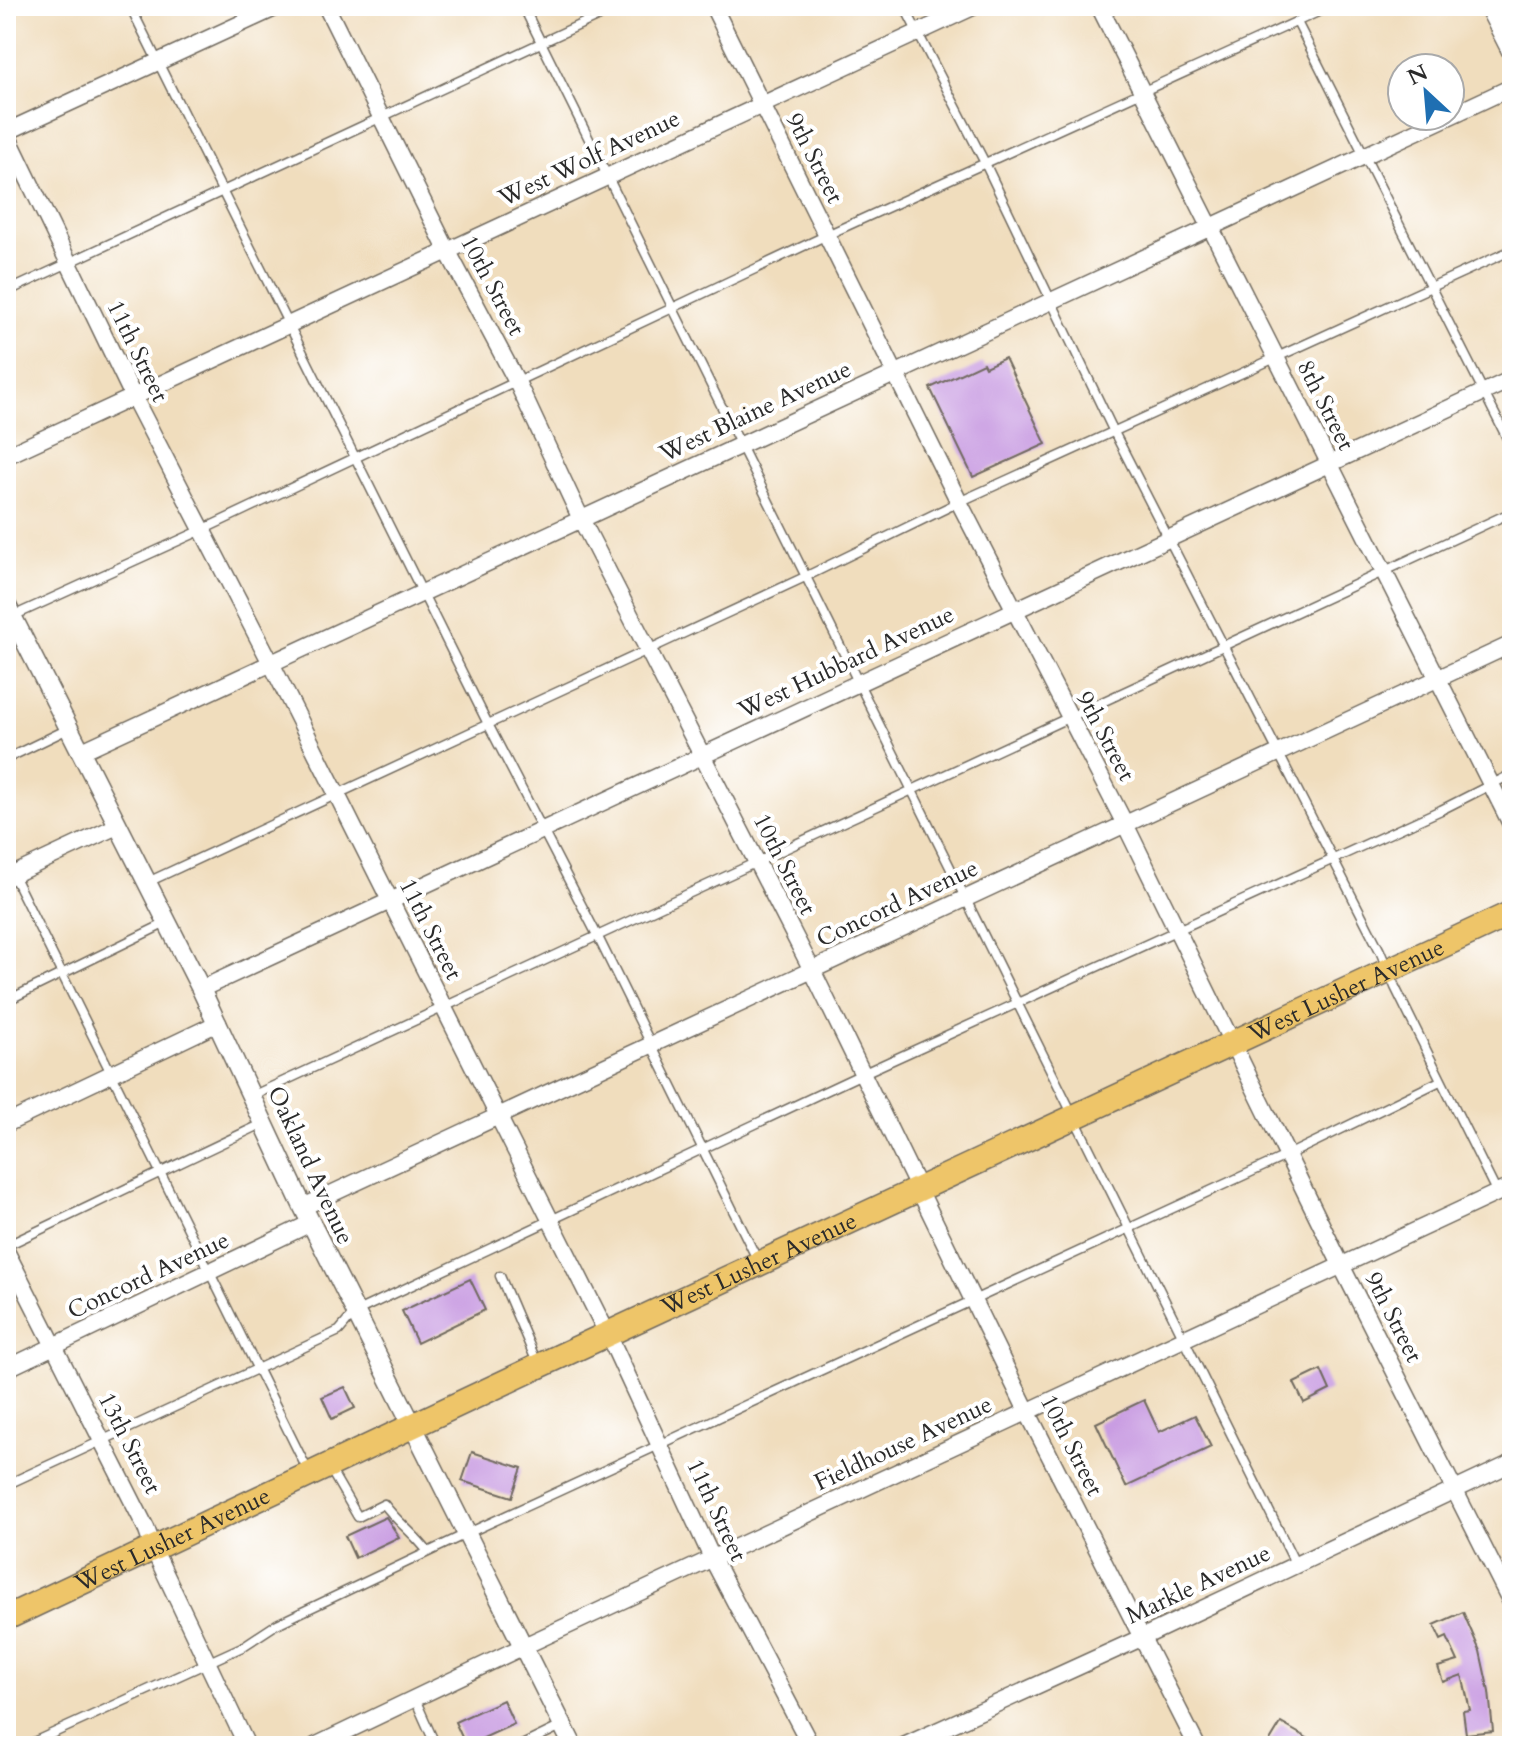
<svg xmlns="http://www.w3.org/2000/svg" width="1518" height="1752" font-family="Cardo,serif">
<rect width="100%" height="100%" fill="#fff"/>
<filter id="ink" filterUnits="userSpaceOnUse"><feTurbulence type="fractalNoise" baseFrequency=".0125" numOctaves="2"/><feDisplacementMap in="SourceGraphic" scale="16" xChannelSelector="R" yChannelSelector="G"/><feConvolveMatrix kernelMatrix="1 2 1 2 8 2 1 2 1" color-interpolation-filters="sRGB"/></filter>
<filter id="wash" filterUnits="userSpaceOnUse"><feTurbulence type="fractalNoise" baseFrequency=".006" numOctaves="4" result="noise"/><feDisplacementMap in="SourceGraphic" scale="32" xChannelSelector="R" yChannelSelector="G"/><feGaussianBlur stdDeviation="1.8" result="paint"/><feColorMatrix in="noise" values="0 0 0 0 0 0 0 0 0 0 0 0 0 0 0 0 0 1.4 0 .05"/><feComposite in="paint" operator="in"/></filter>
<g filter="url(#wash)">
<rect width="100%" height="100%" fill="#f0ddbd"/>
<g id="blocks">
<!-- building -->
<path fill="#c99de2" d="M1005,358l41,86 -73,33 -43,-89 53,-25 2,4z
M470,1279l15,31 -68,33 -15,-32z
M1321,1370l9,20 -26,13 -10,-20z
M345,1387l10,21 -23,11 -10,-22z
M1144,1400l15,32 36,-17 16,32 -85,40 -30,-64z
M472,1452l50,16 -10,29 -50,-16z
M386,1517l13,20 -44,21 -10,-22z
M1463,1612l17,39 9,41 4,39 -27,3 -3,-23 7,-1 -8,-35 -19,7 -5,-15 20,-6 -11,-24 -6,3 -7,-15z
M503,1700l11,24 -48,22 -11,-24z
M1281,1723l40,23h-54z"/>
</g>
</g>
<g filter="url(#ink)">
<use href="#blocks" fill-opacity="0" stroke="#70695e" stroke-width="2"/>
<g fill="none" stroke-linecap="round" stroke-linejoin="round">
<defs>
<path id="service" d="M130,6l358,718 110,213 160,324
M523,6l773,1559
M904,6l81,157 129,269 266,519 15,36 102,206
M1297,22l215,426
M6,292l614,-286
M13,616l189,-86 625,-295 504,-229
M6,759l64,-31
M13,875l296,598
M148,882l659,-306 152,-74 553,-252
M6,1001l160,-78
M252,1096l1260,-584
M6,1246l258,-123
M500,1276l38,89
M329,1467l29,50 26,-13c13,18 31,30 44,48
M6,1485l333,-154 16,-19 507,-238 579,-264 71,-36
M415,1699l21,47
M25,1746l217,-99 35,-23 189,-90 822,-379 152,-74
M520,1746l41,-20"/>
<path id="minor" d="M326,6l121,244 70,132 64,137 231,451 215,441 170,335
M713,6l246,496 166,322 217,443 170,337
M1099,6l413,820
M1487,6l25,49
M1450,116l62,-29
M6,132l273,-126
M6,133l127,263 139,269 343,684 97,209 99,188
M6,456l969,-450
M82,751l1368,-635
M6,878l111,-52
M201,989l1311,-610
M6,1124l212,-101
M303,1207l1209,-563
M6,1251l140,277 7,20 94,198
M6,1369l305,-146
M315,1746l207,-99 990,-461
M904,1746l239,-109 369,-174"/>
<path id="tertiary" d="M6,604l195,385 102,218 270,539"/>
<g id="primary">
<path id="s1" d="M6,1618l533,-252 973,-453"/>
</g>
</defs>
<!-- service casing -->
<use href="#service" stroke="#70695e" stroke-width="11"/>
<!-- minor casing -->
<use href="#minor" stroke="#70695e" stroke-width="19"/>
<!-- tertiary casing -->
<use href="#tertiary" stroke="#70695e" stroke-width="21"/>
<!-- primary casing -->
<use href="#primary" stroke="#70695e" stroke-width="27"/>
<!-- service -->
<use href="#service" stroke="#fff" stroke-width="8"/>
<!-- minor -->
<use href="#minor" stroke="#fff" stroke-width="16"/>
<!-- tertiary -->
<use href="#tertiary" stroke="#fff" stroke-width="18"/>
<!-- primary -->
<use href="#primary" stroke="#eec569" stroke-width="24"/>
</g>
</g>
<g text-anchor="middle" stroke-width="8" stroke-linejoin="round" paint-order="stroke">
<!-- street labels -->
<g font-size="24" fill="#2b2b2b" stroke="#fff">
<text transform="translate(589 158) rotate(-25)" y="8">West Wolf Avenue</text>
<text transform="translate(815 158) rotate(63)" y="8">9th Street</text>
<text transform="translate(493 285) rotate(62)" y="8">10th Street</text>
<text transform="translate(138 351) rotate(64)" y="8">11th Street</text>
<text transform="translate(1326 405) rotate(63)" y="8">8th Street</text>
<text transform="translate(755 411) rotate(-25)" y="8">West Blaine Avenue</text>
<text transform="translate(846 662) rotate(-25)" y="8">West Hubbard Avenue</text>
<text transform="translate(1106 736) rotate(62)" y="8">9th Street</text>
<text transform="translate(785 864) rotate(63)" y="8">10th Street</text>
<text transform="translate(897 903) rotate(-25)" y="8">Concord Avenue</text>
<text transform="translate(431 929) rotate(63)" y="8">11th Street</text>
<text dy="8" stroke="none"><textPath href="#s1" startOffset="1480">West Lusher Avenue</textPath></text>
<text transform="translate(311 1165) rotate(65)" y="8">Oakland Avenue</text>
<text dy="8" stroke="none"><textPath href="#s1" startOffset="832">West Lusher Avenue</textPath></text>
<text transform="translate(148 1275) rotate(-25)" y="8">Concord Avenue</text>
<text transform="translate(1394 1317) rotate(63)" y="8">9th Street</text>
<text transform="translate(130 1443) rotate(63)" y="8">13th Street</text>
<text transform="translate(903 1443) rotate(-25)" y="8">Fieldhouse Avenue</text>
<text transform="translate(1072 1445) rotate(63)" y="8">10th Street</text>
<text transform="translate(717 1510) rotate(65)" y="8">11th Street</text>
<text dy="8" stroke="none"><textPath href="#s1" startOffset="184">West Lusher Avenue</textPath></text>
<text transform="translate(1198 1584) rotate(-25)" y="8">Markle Avenue</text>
</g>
</g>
<!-- margin -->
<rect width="1518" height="1752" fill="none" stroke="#fff" stroke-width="32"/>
<!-- north arrow -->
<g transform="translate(1426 92) rotate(334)"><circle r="38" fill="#ffffff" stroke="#aaaaaa" stroke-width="2"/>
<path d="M0-6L14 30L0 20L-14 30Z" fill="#1f6fb2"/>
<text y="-12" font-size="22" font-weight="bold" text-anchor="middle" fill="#2b2b2b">N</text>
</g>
</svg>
